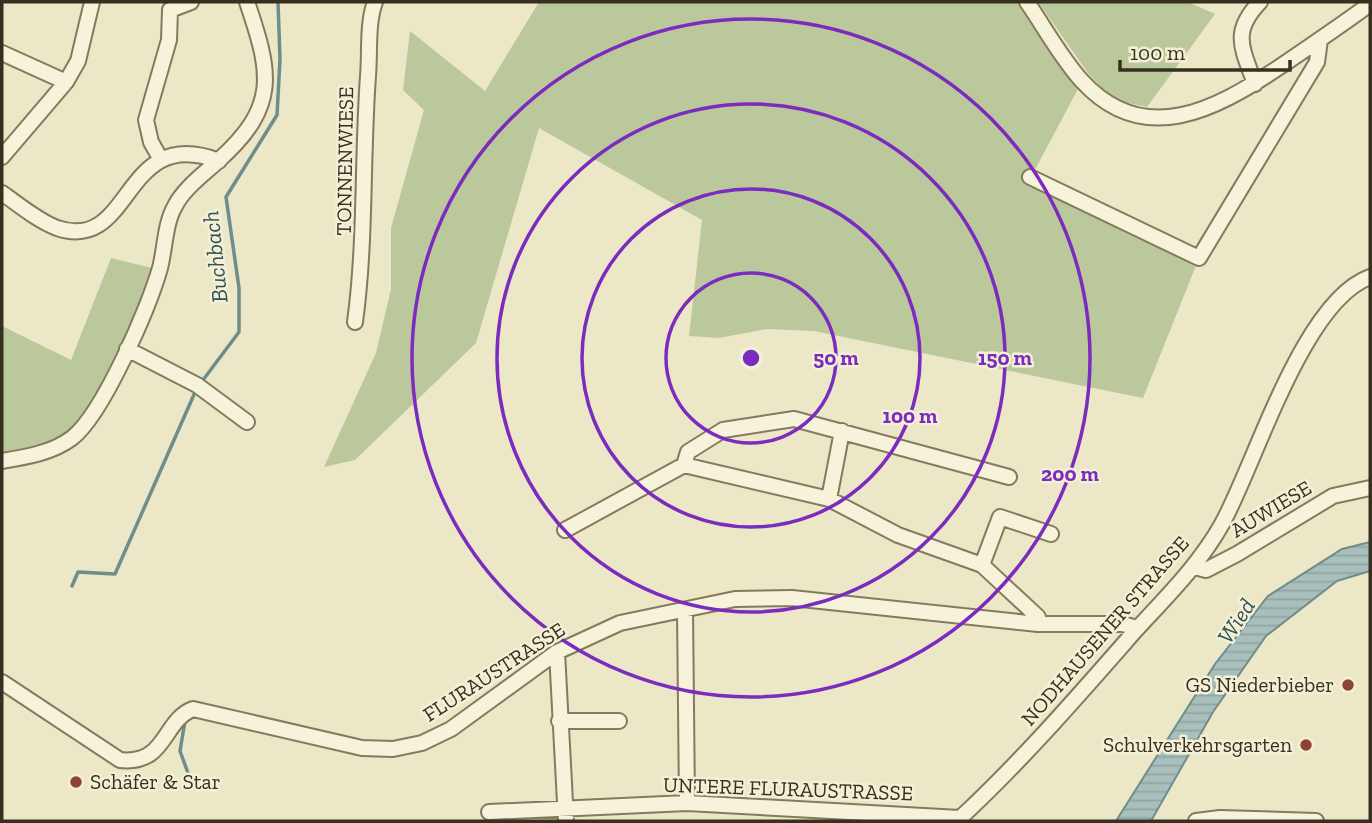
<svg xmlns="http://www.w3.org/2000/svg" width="1372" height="823" font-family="'Zilla Slab',serif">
<defs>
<pattern id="water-rules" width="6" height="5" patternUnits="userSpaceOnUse" patternTransform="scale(1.75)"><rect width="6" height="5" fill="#a8bfbc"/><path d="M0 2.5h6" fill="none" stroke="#91a4a1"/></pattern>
</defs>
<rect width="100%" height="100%" fill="#ebe7c7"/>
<!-- grass -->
<path fill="#bbc89c" d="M539,2h480l60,85 -48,90 168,81 -56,140 -329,-67 -47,-2 -48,9 -30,-2 13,-116 -163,-92 -63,215 -121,117 -31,7 52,-114 15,-64v-61l33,-118 -21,-20 7,-59 75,60z
M1038,2h150l27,12 -68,93 -34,-7 -25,-27z
M111,258l49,12 -69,147 -37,32 -52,12v-135l69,34z"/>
<!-- water -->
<path fill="url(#water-rules)" stroke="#6f8d8b" stroke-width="2" d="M1370,542v29l-33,10 -71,55 -53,76 -62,109h-35l99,-157 53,-68 74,-47z"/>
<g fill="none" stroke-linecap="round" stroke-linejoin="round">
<!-- stream -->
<path stroke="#6f8d8b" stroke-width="3.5" d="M200,384l39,-52v-44l-13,-91 51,-82 3,-56 -2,-57
M72,586l6,-14 37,2 81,-184
M185,721l-5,30 13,36"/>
<defs>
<path id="minor" d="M1027,2c18,26 34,56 55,79 62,68 134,28 196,-13 31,-21 62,-42 92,-64
M2,53l64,29
M1255,84c-13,-36 -24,-52 5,-82
M2,157l64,-75 12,-21 14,-59
M160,158l-9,-16 -5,-22 23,-80 1,-30 21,-8
M1030,177l169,81 118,-196 3,-22
M2,193c16,11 36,28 55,35 77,26 64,-105 162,-67
M355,322c11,-81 7,-163 13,-246 2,-23 -1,-53 7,-74
M127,349l70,36 50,37
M2,461c24,-4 50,-8 70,-23 31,-24 77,-131 88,-170 5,-19 5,-45 15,-62 9,-18 30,-33 44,-46 60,-54 52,-87 28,-158
M684,465l4,-13 35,-22 71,-11 215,58
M829,499l13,-68
M565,530l119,-65 145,34 69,36 84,30 56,52v7
M982,565l18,-48 51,17
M1195,567l11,3 31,-16 96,-58 37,-8
M685,610l2,193
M557,652l9,169
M2,682l118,78c47,5 42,-39 73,-51l169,39 31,1 29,-6 29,-14 106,-77 63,-29 115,-24 57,-1 246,26h84l16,4
M559,721h60
M489,812l198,-9 273,15
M957,821c63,-58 121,-125 178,-190 32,-35 64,-66 87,-107 34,-62 81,-223 148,-247
M1196,821l24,-3 96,3"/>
</defs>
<!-- minor casing -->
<use href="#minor" stroke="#857a5e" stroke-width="18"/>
<!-- minor -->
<use href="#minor" stroke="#f6f3da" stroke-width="14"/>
</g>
<!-- distance rings -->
<g fill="none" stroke="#7b2cbf" stroke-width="3.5">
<circle cx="751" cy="358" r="85"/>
<circle cx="751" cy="358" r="169"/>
<circle cx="751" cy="358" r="254"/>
<circle cx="751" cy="358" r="339"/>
</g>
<!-- markers -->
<g fill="#8f4333" stroke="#f3f0d6" stroke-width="2.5">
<circle cx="1348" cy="685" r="7"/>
<circle cx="1306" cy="745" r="7"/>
<circle cx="76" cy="782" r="7"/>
</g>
<g text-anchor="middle" stroke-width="5" stroke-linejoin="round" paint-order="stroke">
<!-- street labels -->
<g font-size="21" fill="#372f20" stroke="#f3f0d6">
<text transform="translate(345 161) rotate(-89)" y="7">TONNENWIESE</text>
<text transform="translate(1271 509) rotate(-31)" y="7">AUWIESE</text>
<text transform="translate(1105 631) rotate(-49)" y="7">NODHAUSENER STRASSE</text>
<text transform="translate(494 672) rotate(-33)" y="7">FLURAUSTRASSE</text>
<text transform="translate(788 789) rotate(2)" y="7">UNTERE FLURAUSTRASSE</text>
</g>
<!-- poi labels -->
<g font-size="21" fill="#372f20" stroke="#f3f0d6" text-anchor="end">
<text x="1334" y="692">GS Niederbieber</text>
<text x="1292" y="752">Schulverkehrsgarten</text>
<text x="90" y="789" text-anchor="start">Schäfer &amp; Star</text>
</g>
<!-- water labels -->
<g font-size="23" font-style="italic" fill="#315155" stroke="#f3f0d6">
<text transform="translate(215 257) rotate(-96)" y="8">Buchbach</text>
<text transform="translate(1236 621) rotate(-57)" y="8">Wied</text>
</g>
</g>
<circle cx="751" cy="358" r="10" fill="#7b2cbf" stroke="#f3f0d6" stroke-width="3.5"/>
<g font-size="21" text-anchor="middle" font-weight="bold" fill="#7b2cbf" stroke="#f3f0d6" stroke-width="5" stroke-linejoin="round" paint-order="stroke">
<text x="836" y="365">50 m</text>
<text x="1005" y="365">150 m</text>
<text x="910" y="423">100 m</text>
<text x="1070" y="481">200 m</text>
</g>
<!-- border -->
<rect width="1372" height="823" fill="none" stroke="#372f20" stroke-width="7"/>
<!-- scale -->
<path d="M1120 60v10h170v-10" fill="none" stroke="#372f20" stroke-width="3.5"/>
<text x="1130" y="60" font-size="21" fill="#372f20" stroke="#f3f0d6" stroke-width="5" paint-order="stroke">100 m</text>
</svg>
